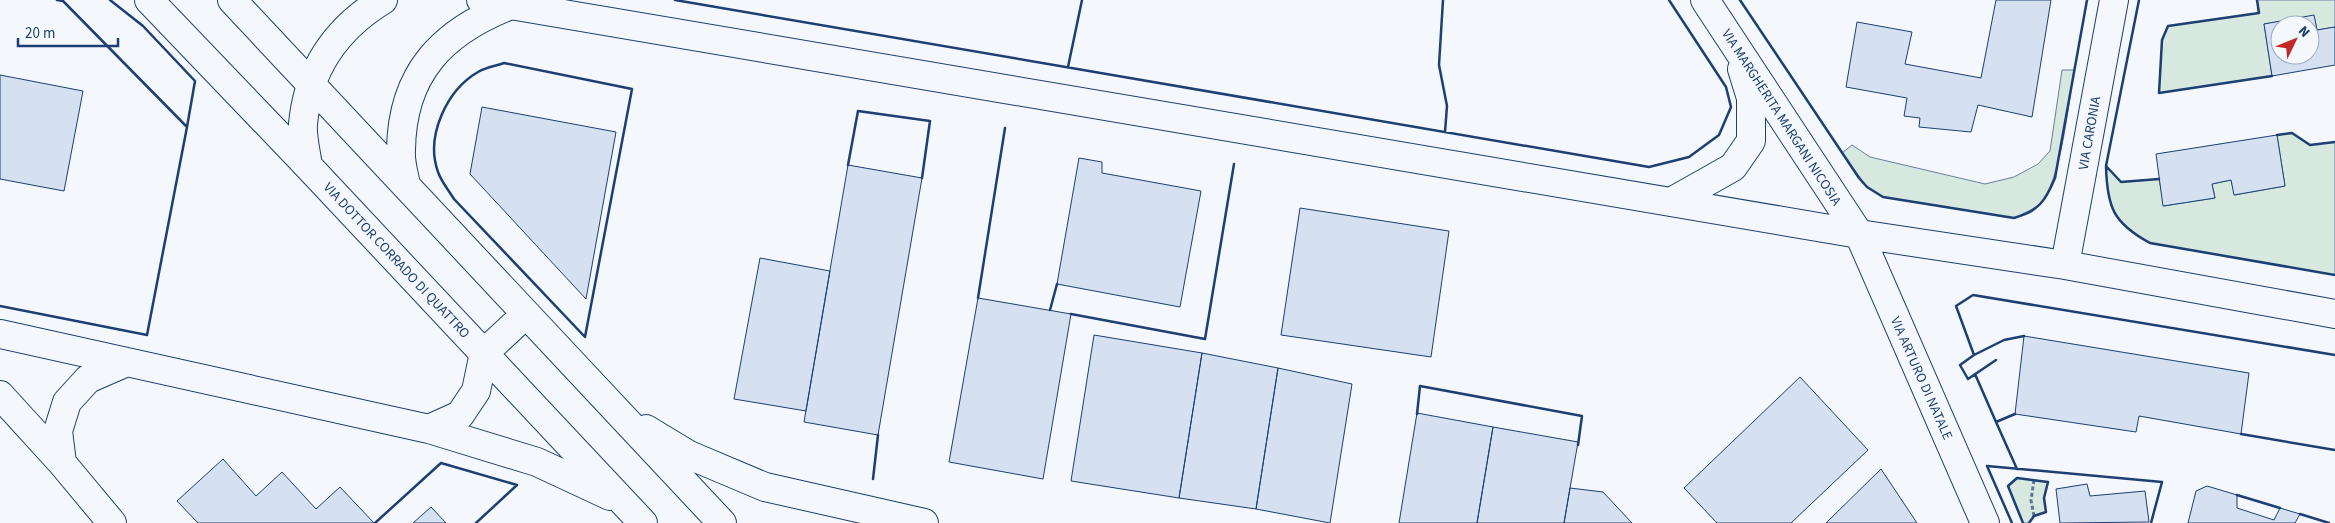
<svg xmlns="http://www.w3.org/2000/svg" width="2335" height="523" font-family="'Source Sans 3',sans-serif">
<rect width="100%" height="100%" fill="#f4f7fb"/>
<!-- green -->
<path fill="#d7e8df" stroke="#687fa3" d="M2257,0h78v27l-18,3 -3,-14 -50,8 8,52 -113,17 3,-53 6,-14 91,-13z
M2062,70h12c-6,33 -13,125 -42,142 -5,3 -12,4 -18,6l-131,-21 -16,-10 -25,-34 10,-8 18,12 115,27 29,-7 24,-13 12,-13z
M2292,133l18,12 25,-3v133l-185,-32c-37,-20 -43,-36 -44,-77l15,16 38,-3 5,27 51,-8 -3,-14 19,-4 4,15 50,-9 -8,-51z
M2017,478l31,4 -4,16 2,14 -12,4 -5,7h-6l-15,-37z"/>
<!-- building -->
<path fill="#d5e0f0" stroke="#1d3f73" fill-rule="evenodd" d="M1996,0h55l-19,117 -54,-12 -7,27 -52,-5 1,-9 -16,-2 3,-18 -61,-11 11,-65 55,10 -7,32 76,14z
M2314,15l3,15 18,-3v38l-63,11 -8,-52zM2280,25h30v30h-30z
M0,75l83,16 -19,100 -64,-12z
M482,107l134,25 -30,167 -116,-125z
M2277,135l8,51 -51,9 -3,-15 -19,4 3,14 -52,8 -7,-52z
M1079,158l23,4v11l99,18 -21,116 -123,-23z
M848,165l74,13 -44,257 -74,-13z
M1300,208l149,23 -18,126 -150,-22z
M760,258l70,13 -24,140 -72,-12z
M978,298l93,16 -28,165 -94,-17z
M1094,335l108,18 -23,145 -108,-17z
M2024,336l225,37 -8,61 -102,-18 -3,16 -121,-18z
M1202,353l76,15 -22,141 -77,-11z
M1278,368l74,16 -22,139 -74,-14z
M1800,377l68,73 -77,73h-74l-33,-35z
M1417,413l76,14 -16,96h-78z
M1493,427l85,15 -14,81h-87z
M223,459l33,37 26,-24 34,37 24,-22 34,36h-176l-21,-22z
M1881,469l36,54h-91z
M2087,484l3,12 55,-5 4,31 -89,1 -4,-34z
M2207,486l30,9v13l37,12 6,-12 20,6 -5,9h-107l8,-32z
M1570,488l33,4 29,31h-68z
M431,507l15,16h-33z"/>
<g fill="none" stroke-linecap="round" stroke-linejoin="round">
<defs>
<path id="minor" d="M149,0l159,166 335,357
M232,0l490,523
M481,0l1378,234 206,31 270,49
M1705,0l154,234 126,289
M308,166c-2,-14 -6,-29 -5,-42 5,-55 34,-96 80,-124
M406,185c-2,-11 -6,-23 -5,-35 1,-77 41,-118 110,-145
M1671,202l62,-35 18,-26v-43l-9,-29
M2065,265l49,-265
M0,334l429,95 31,-14 16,-24 8,-38 42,-39
M0,395l62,68
M429,429l108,33 73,34
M646,429l43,26 76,32 159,36
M112,523l-50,-60 -4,-32 9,-29 21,-23 39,-17"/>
</defs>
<!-- minor casing -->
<use href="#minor" stroke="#1d3f73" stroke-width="30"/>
<!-- path -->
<path stroke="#5e769c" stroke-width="3" stroke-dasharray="4 2.5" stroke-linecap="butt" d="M2034,480l-3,20 3,16"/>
<!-- minor -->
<use href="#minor" stroke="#f4f7fb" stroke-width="28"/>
<!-- wall -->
<path stroke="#1d3f73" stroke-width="2.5" d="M110,0l33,26 52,55 -8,46
M675,0l974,167 40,-10 30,-22 12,-28 -5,-20 -57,-87
M1443,0l-4,65 8,41 -2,26
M1740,0l119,178 8,9 16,10 131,21c25,-8 31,-16 41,-40l32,-178
M2139,0l-33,166c1,41 7,57 44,77l185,32
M2257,0l2,13 -91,13 -6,14 -3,53 113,-17
M504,63l128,26 -47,248 -131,-138c-5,-8 -13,-18 -16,-27 -13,-36 9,-82 40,-100 8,-5 18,-6 26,-9z
M1068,67l14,-67
M2277,135l15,-2 18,12 25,-3
M848,165l10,-54 72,10 -8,57
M2106,166l15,16 38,-3
M978,298l27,-170
M0,306l147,29 40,-208 -124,-126 -6,-1
M1050,310l7,-26
M1071,314l134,25 29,-175
M1974,355l30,-15 20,-4
M1996,360l-28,19 -8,-14 14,-10 -18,-49 17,-11 362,60
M1975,374l21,48
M1417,414l3,-28 162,30 -4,29
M2015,414l-19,8 21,47
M2241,434l94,16
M873,479l5,-44
M2237,495l43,13
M2300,514l29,9
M375,523l66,-60 76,22 -41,38
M2012,523l-25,-57 175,16 -11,41
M2023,523l-15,-37 9,-8 31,4 -4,16 2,14 -12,4 -5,7"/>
</g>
<g text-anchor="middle" stroke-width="4" stroke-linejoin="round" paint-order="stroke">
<!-- street labels -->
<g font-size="14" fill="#1d3f73" stroke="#f4f7fb">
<text transform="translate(1782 117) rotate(57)" y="5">VIA MARGHERITA MARGANI NICOSIA</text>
<text transform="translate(2089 133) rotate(-80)" y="5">VIA CARONIA</text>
<text transform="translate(397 260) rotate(47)" y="5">VIA DOTTOR CORRADO DI QUATTRO</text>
<text transform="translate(1922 378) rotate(66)" y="5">VIA ARTURO DI NATALE</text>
</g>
</g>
<!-- north arrow -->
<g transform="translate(2295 40) rotate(47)"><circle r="24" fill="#f4f7fb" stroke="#9eadc5"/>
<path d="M0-4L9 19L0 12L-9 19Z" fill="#c62828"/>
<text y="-8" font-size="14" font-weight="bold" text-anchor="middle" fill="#1d3f73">N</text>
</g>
<!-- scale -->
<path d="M18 38v8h100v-8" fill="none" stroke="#1d3f73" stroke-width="2.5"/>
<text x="25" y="38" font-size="15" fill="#1d3f73" stroke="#f4f7fb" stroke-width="4" paint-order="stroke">20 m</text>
</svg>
